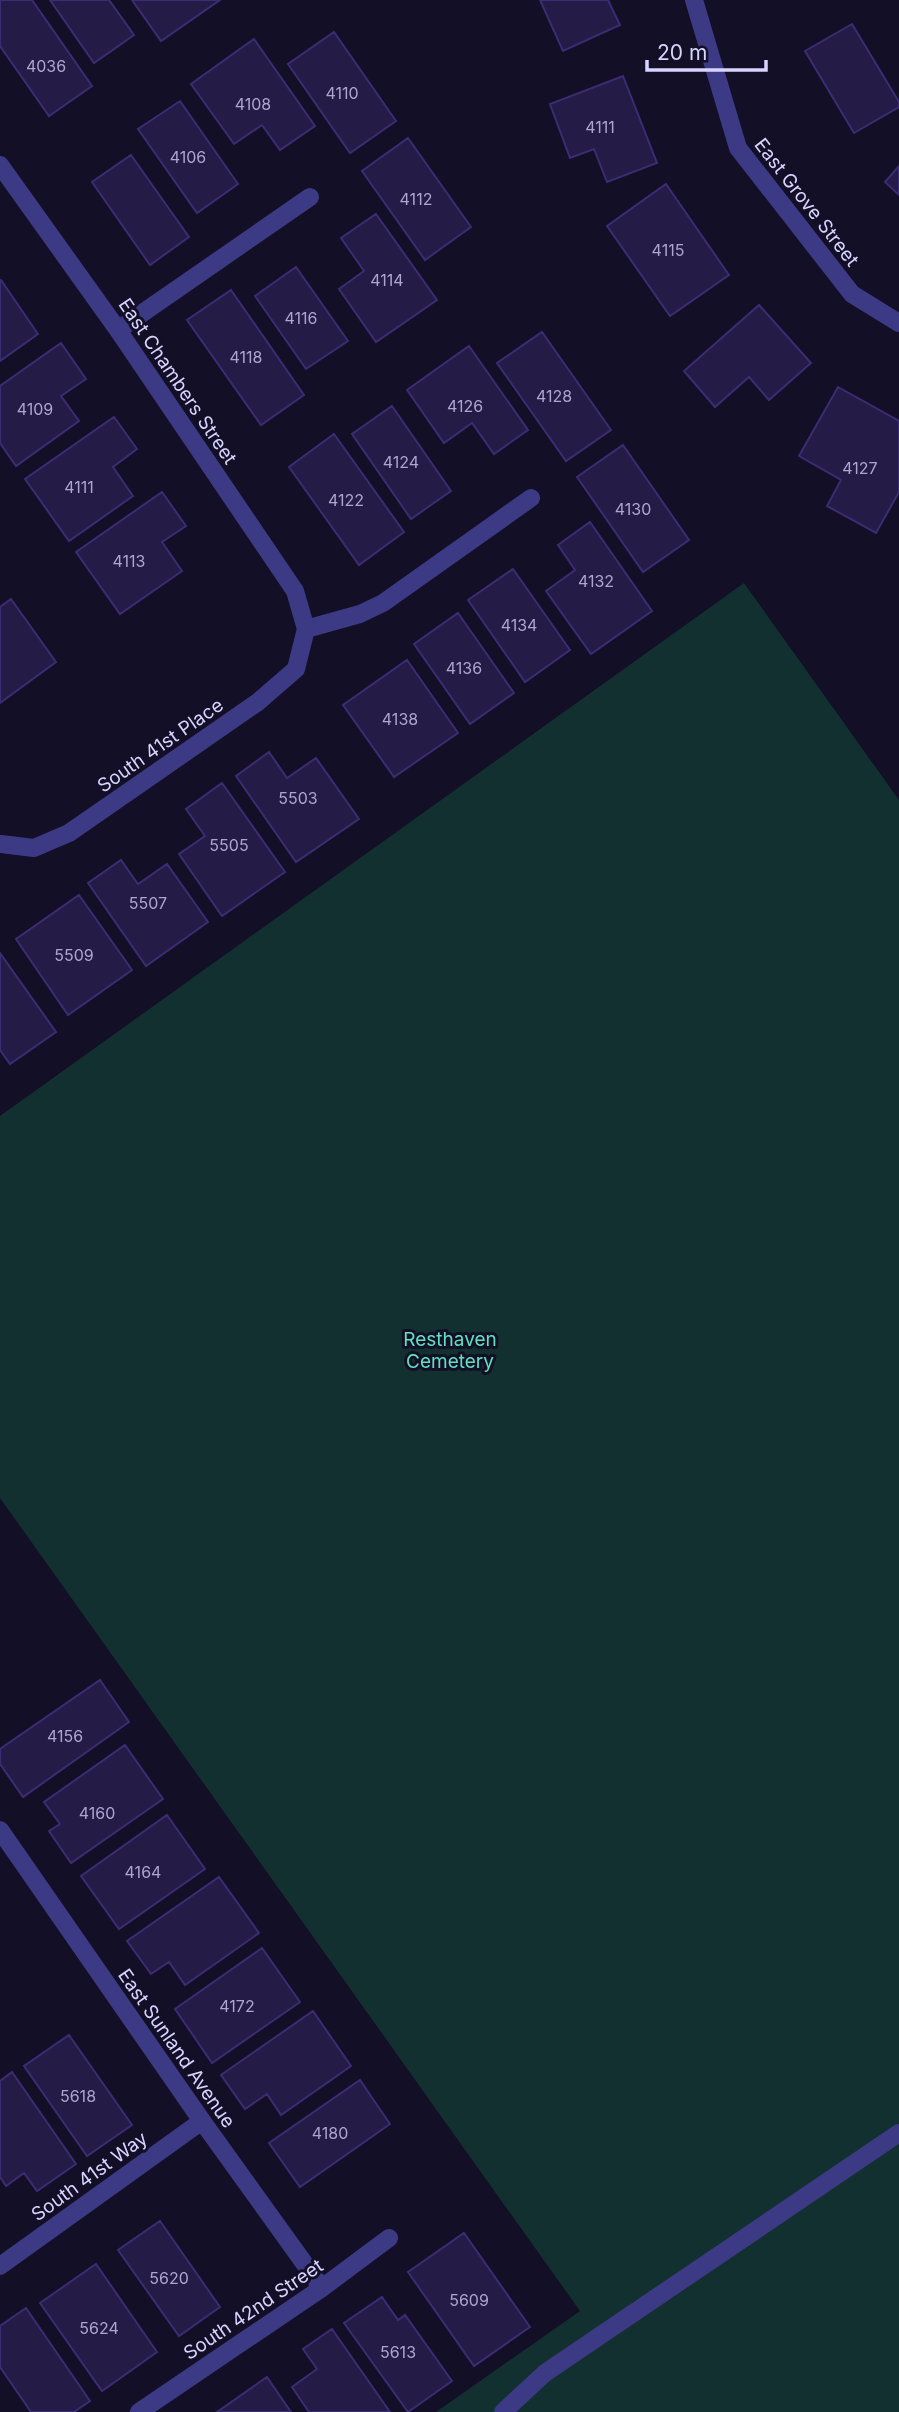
<svg xmlns="http://www.w3.org/2000/svg" width="899" height="2412" font-family="Inter,sans-serif">
<rect width="100%" height="100%" fill="#130f26"/>
<!-- green -->
<path fill="#12302f" d="M744,583l155,217v1612h-463l144,-101 -580,-813v-382z"/>
<!-- building -->
<path fill="#241b47" stroke="#3b2d73" stroke-width="2" d="M0,0h32l60,86 -43,30 -49,-70z
M50,0h59l25,35 -40,28z
M132,0h88l-59,41z
M540,0h68l12,25 -57,26z
M852,24l47,78v5l-45,26 -49,-82z
M334,32l62,89 -46,32 -62,-89z
M254,39l61,87 -35,24 -18,-25 -28,19 -43,-60z
M623,76l34,87 -50,19 -13,-33 -24,9 -20,-54z
M180,101l58,83 -41,29 -59,-84z
M408,138l63,89 -46,33 -63,-89z
M131,155l58,82 -39,28 -58,-83z
M899,166v29l-14,-13z
M666,184l63,91 -59,41 -63,-90z
M376,214l61,86 -61,42 -37,-53 25,-18 -23,-33z
M296,267l52,74 -42,28 -51,-73z
M1,280l37,54 -38,27v-80z
M231,290l73,105 -43,30 -74,-105z
M759,305l52,58 -42,37 -20,-23 -34,30 -31,-36z
M542,332l69,98 -45,31 -69,-98z
M61,343l25,36 -25,17 18,25 -63,45 -16,-23v-57z
M469,346l59,84 -34,24 -22,-31 -28,20 -37,-53z
M838,387l61,34v71l-23,41 -49,-27 14,-26 -42,-24z
M392,406l59,85 -40,28 -59,-85z
M114,417l23,32 -24,18 20,29 -64,45 -44,-62z
M334,434l70,98 -45,33 -70,-98z
M623,445l66,95 -46,32 -66,-95z
M162,492l24,34 -24,16 20,29 -62,43 -44,-62z
M590,522l62,89 -61,43 -45,-63 29,-21 -17,-25z
M513,569l57,81 -45,32 -57,-82z
M11,599l45,63 -56,41v-96z
M458,613l56,80 -44,31 -56,-80z
M407,660l51,73 -64,44 -51,-72z
M269,752l18,26 29,-20 43,61 -63,43 -60,-86z
M222,783l63,89 -63,44 -43,-62 26,-18 -19,-27z
M121,860l17,24 29,-20 41,58 -62,44 -58,-83z
M79,895l53,75 -64,45 -52,-76z
M0,953l56,79 -46,32 -10,-14z
M100,1680l29,42 -106,75 -23,-33v-15z
M125,1745l38,54 -92,64 -22,-32 11,-7 -16,-22z
M167,1815l38,54 -86,60 -38,-53z
M219,1877l40,56 -74,52 -16,-23 -18,12 -24,-33z
M262,1948l38,54 -88,61 -37,-54z
M313,2011l38,55 -70,49 -14,-21 -22,15 -24,-34z
M69,2035l63,90 -45,31 -63,-90z
M12,2072l64,92 -39,27 -13,-18 -18,13 -6,-9v-96z
M360,2080l30,44 -90,63 -31,-44z
M160,2221l60,86 -41,29 -61,-86z
M464,2233l66,94 -56,39 -66,-94z
M96,2264l61,88 -55,39 -62,-88z
M382,2297l16,23 7,-5 47,66 -44,31 -64,-89z
M26,2308l64,93 -16,11h-43l-31,-45v-41z
M332,2329l58,83h-81l-17,-25 25,-18 -14,-20z
M267,2377l24,35h-74z"/>
<g fill="none" stroke-linecap="round" stroke-linejoin="round">
<!-- minor -->
<path stroke="#3d3a85" stroke-width="18" d="M694,0l44,148 114,146 47,29
M0,165l118,165 177,261 11,38
M118,330l192,-133
M306,629l54,-15 23,-11 148,-105
M1,844l33,4 35,-15 189,-131 38,-33 10,-40
M0,1830l202,291 120,167
M0,2266l202,-145
M139,2412l183,-124 67,-50
M503,2412l42,-39 354,-240"/>
</g>
<g text-anchor="middle" stroke-width="6" stroke-linejoin="round" paint-order="stroke">
<!-- number labels -->
<g font-size="16" fill="#aca6d1">
<text x="46" y="72">4036</text>
<text x="342" y="99">4110</text>
<text x="253" y="110">4108</text>
<text x="600" y="133">4111</text>
<text x="188" y="163">4106</text>
<text x="416" y="205">4112</text>
<text x="668" y="256">4115</text>
<text x="387" y="286">4114</text>
<text x="301" y="324">4116</text>
<text x="246" y="363">4118</text>
<text x="554" y="402">4128</text>
<text x="465" y="412">4126</text>
<text x="35" y="415">4109</text>
<text x="401" y="468">4124</text>
<text x="860" y="474">4127</text>
<text x="79" y="493">4111</text>
<text x="346" y="506">4122</text>
<text x="633" y="515">4130</text>
<text x="129" y="567">4113</text>
<text x="596" y="587">4132</text>
<text x="519" y="631">4134</text>
<text x="464" y="674">4136</text>
<text x="400" y="725">4138</text>
<text x="298" y="804">5503</text>
<text x="229" y="851">5505</text>
<text x="148" y="909">5507</text>
<text x="74" y="961">5509</text>
<text x="65" y="1742">4156</text>
<text x="97" y="1819">4160</text>
<text x="143" y="1878">4164</text>
<text x="237" y="2012">4172</text>
<text x="78" y="2102">5618</text>
<text x="330" y="2139">4180</text>
<text x="169" y="2284">5620</text>
<text x="469" y="2306">5609</text>
<text x="99" y="2334">5624</text>
<text x="398" y="2358">5613</text>
</g>
<!-- street labels -->
<g font-size="19" fill="#d9d4ff" stroke="#130f26">
<text transform="translate(807 202) rotate(52)" y="7">East Grove Street</text>
<text transform="translate(178 381) rotate(56)" y="7">East Chambers Street</text>
<text transform="translate(160 745) rotate(-35)" y="7">South 41st Place</text>
<text transform="translate(177 2048) rotate(55)" y="7">East Sunland Avenue</text>
<text transform="translate(89 2176) rotate(-36)" y="7">South 41st Way</text>
<text transform="translate(253 2309) rotate(-34)" y="7">South 42nd Street</text>
</g>
<!-- park labels -->
<g font-size="19" fill="#5fe0c0" stroke="#130f26">
<text x="450" y="1346">Resthaven<tspan x="450" dy="22">Cemetery</tspan></text>
</g>
</g>
<!-- scale -->
<path d="M647 60v10h119v-10" fill="none" stroke="#d9d4ff" stroke-width="3.5"/>
<text x="657" y="60" font-size="21" fill="#d9d4ff" stroke="#130f26" stroke-width="5" paint-order="stroke">20 m</text>
</svg>
